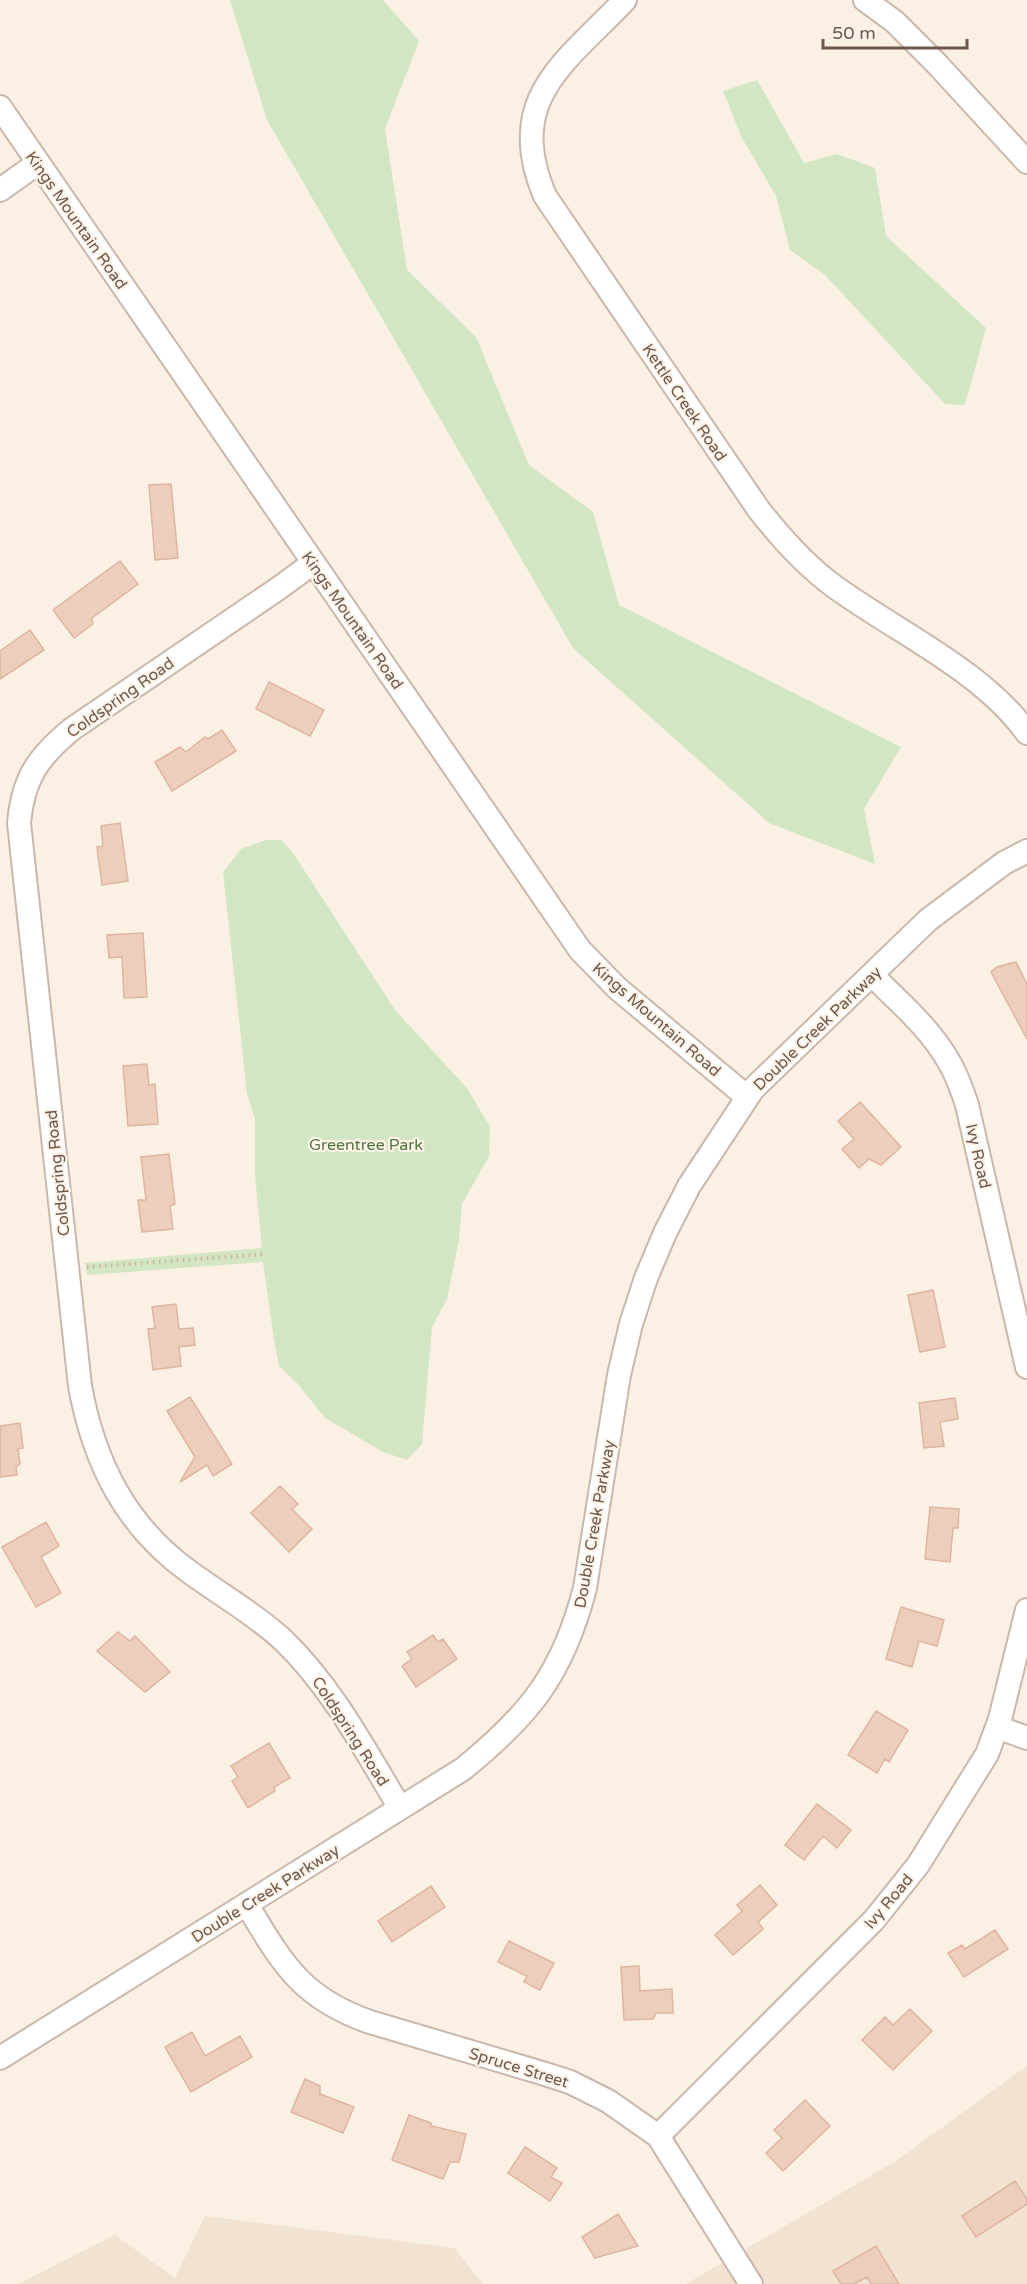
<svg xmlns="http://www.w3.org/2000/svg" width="1027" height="2284" font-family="'Varela Round',sans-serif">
<rect width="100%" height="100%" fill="#faf0e3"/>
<!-- residential -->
<path fill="#f1e2d2" d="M1027,2066v218h-341l210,-123z
M205,2216l249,32 29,36h-465l97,-49 60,43z"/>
<!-- green -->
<path fill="#d2e6c3" d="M230,0h153l36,41 -34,88 22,141 69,67 53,128 64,47 26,93 282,142 -37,62 11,55 -106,-41 -196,-175 -306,-528z
M757,80l47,83 33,-9 38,14 11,68 100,92 -21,77 -20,-1 -120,-129 -35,-25 -14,-54 -34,-58 -19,-47z
M266,840h15l12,13 102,157 72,78 23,39 -1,29 -27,48 -3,36 -12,59 -15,28 -10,117 -15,16 -24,-8 -58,-34 -28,-35 -18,-17 -5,-26 -11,-78 -176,13 -2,-12 177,-15 -7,-73v-56l-8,-25 -24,-222 18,-23z"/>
<!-- building -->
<path fill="#edcebd" stroke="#deb59f" stroke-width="1.5" d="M171,484l7,74 -23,2 -6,-75z
M120,561l18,23 -46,34 1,6 -19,14 -21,-28z
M30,630l14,20 -44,29v-28z
M269,682l55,28 -14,26 -54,-27z
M222,730l14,21 -64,40 -17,-29 25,-15 6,5 19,-15 3,2z
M120,823l8,58 -26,4 -5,-38 6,-1 -2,-20z
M143,933l4,64 -23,1 -2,-41 -13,1 -2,-23z
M1016,962l11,22v55l-36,-67 6,-5z
M147,1064l2,21 6,-1 3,40 -30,2 -5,-60z
M860,1102l41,45 -20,18 -12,-6 -10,9 -17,-19 12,-10 -16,-18z
M169,1154l6,50 -5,2 3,23 -31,3 -4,-32h8l-5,-43z
M933,1290l12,57 -25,5 -12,-57z
M176,1304l3,25 14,-1 2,17 -16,2 2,19 -28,4 -5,-41 7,-1 -3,-21z
M190,1397l42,67 -19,12 -6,-11 -27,17 15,-25 -28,-46z
M955,1398l3,21 -18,3 4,24 -20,2 -5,-45z
M20,1423l3,25 -5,1 2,15 -4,3 1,8 -17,2v-51z
M280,1486l18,18 -6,5 20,20 -23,23 -38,-39z
M930,1507l29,2 -1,19h-5l-3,34 -25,-3z
M46,1522l13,24 -18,11 20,36 -25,14 -34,-60z
M901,1607l43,13 -7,26 -18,-5 -7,26 -26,-8z
M118,1632l12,9 5,-5 35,36 -25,20 -48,-41z
M433,1635l5,7 5,-3 14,20 -41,28 -14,-21 10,-7 -5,-7z
M876,1711l32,19 -19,32 -4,-3 -8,14 -29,-18z
M269,1743l21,35 -16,9 1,4 -27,17 -16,-27 6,-4 -7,-11z
M817,1804l34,26 -14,18 -14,-12 -19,24 -19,-15z
M760,1885l17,20 -19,17 5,7 -30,26 -18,-20 27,-24 -5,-6z
M431,1886l14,21 -53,35 -14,-21z
M995,1930l13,19 -44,28 -16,-24 14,-8 3,4z
M509,1941l45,22 -14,27 -16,-8 3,-6 -29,-14z
M639,1966l1,25 32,-2 1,24h-17l-3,6 -29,1 -3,-53z
M910,2009l22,22 -39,39 -31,-30 23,-23 8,8z
M192,2032l13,24 35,-20 12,21 -61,35 -26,-45z
M305,2079l15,7v8l34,13 -11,26 -52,-21z
M805,2100l25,26 -47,45 -17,-18 16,-15 -8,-8z
M409,2115l22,8v3l35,8 -7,28h-9l-7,17 -51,-19z
M525,2147l32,21 -6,9 11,6 -12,18 -42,-28z
M1015,2181l12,18v5l-51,33 -14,-21z
M618,2214l20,32 -43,12 -13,-21z
M876,2246l23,38h-28l-4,-7 -13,7h-13l-8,-13z"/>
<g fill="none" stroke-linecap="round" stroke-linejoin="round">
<defs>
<path id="street" d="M625,0c-61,64 -121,99 -80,196l214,314c22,28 47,56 76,77 62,45 148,84 192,146
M865,0l30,22 41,41 91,99
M0,107l580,843 37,38 130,109
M0,190l38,-27
M313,563l-34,25 -207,141c-34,28 -49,49 -53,94l61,563c14,77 46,141 111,187 30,22 64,41 92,67 49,47 82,110 117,168
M872,975c27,27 58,53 77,87 8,13 13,28 18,43l60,262
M997,1727l30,11
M247,1905c36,59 54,93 123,117l172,51 28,9 38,19 50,35 93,148
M0,2058l463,-289c67,-54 100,-96 122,-181l34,-213 12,-51 15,-46 19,-45 24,-47 64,-97 175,-169 76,-57 23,-12
M658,2136l216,-216 44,-55 69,-111 13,-35 27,-109"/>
</defs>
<!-- street casing -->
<use href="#street" stroke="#c9b8ab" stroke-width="26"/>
<!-- path -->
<path stroke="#d1b2a1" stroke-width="4" stroke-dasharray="1.5 4.5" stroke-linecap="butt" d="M87,1267l178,-13"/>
<!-- street -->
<use href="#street" stroke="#fff" stroke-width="22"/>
</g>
<g text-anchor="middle" stroke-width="4.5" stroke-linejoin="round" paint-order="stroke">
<!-- street labels -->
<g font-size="16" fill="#6f574b" stroke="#fdf4e9">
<text transform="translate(77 220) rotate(55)" y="6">Kings Mountain Road</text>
<text transform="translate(685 402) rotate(56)" y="6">Kettle Creek Road</text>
<text transform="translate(353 620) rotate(55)" y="6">Kings Mountain Road</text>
<text transform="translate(120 697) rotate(-35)" y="6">Coldspring Road</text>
<text transform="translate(657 1019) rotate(41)" y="6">Kings Mountain Road</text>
<text transform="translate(817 1028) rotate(-44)" y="6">Double Creek Parkway</text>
<text transform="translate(979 1156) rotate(77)" y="6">Ivy Road</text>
<text transform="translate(57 1173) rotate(-96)" y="6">Coldspring Road</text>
<text transform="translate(594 1524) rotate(-80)" y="6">Double Creek Parkway</text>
<text transform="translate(351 1731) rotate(57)" y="6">Coldspring Road</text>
<text transform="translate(265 1893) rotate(-32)" y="6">Double Creek Parkway</text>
<text transform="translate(888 1901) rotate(-50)" y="6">Ivy Road</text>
<text transform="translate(519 2067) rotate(17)" y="6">Spruce Street</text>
</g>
<!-- park labels -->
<g font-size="16" fill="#547544" stroke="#fdf4e9">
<text x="366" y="1150">Greentree Park</text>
</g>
</g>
<!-- scale -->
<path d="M823 39v9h144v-9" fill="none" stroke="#6f574b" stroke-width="3"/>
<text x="832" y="39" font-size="18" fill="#6f574b" stroke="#fdf4e9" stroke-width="4.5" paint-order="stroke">50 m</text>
</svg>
